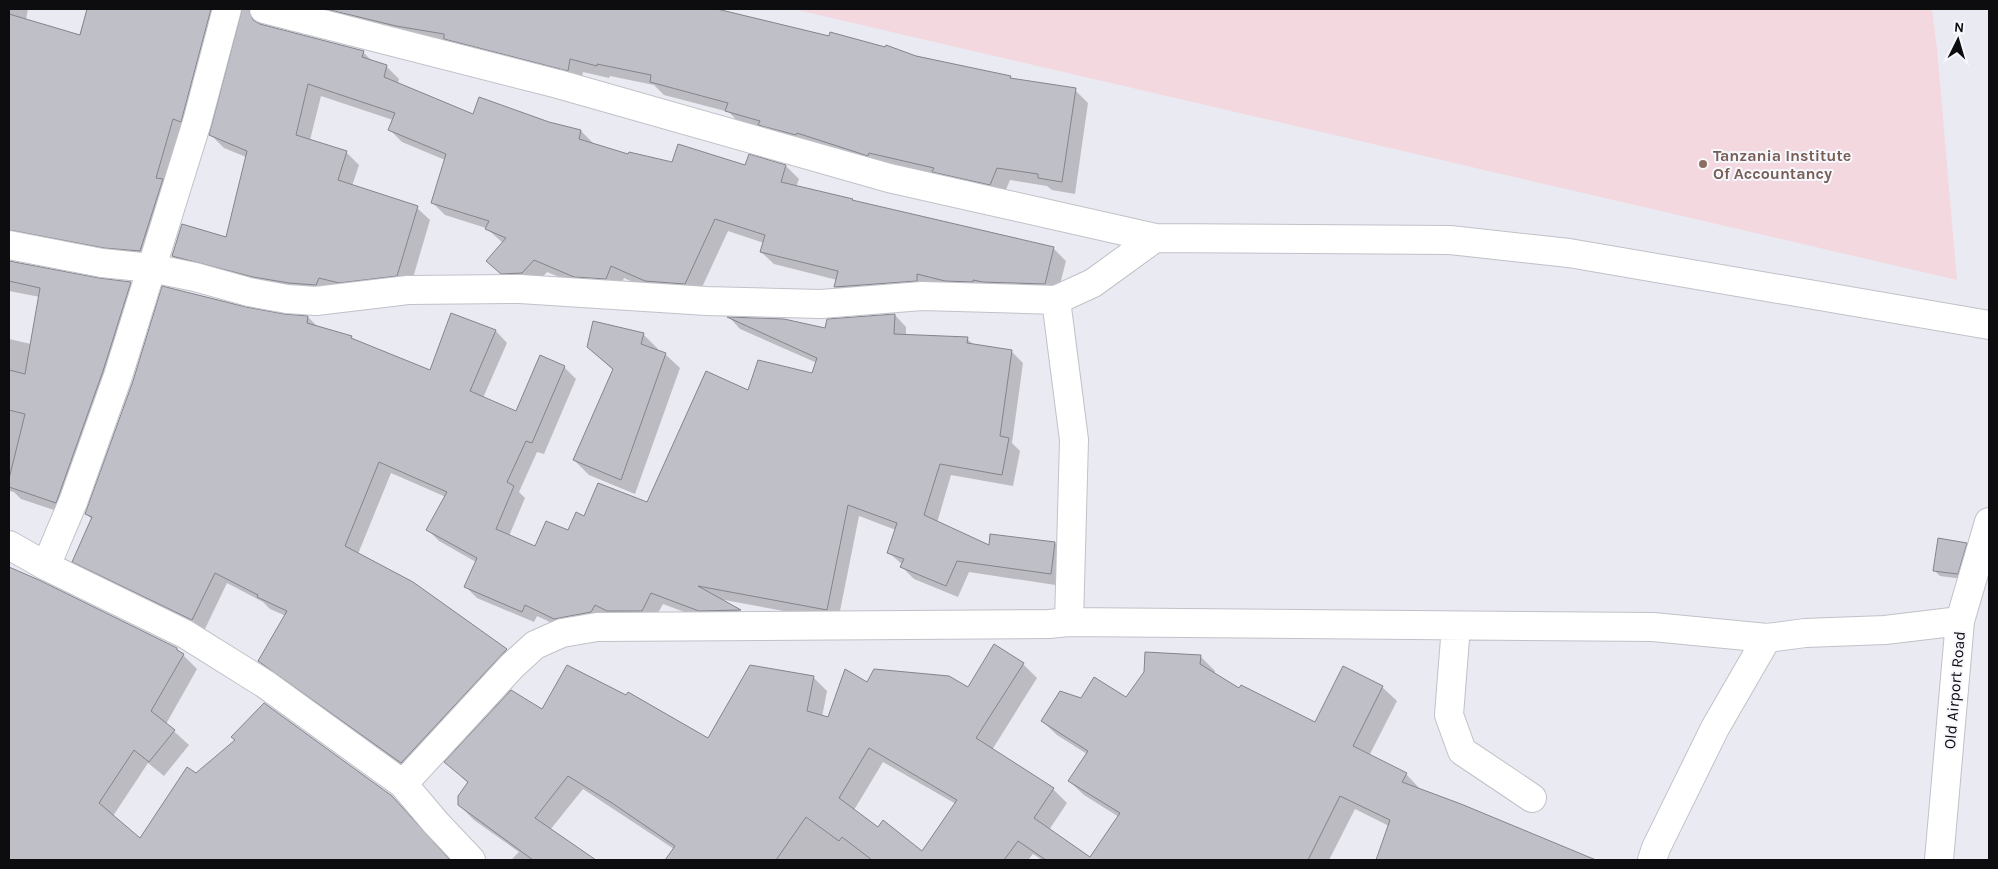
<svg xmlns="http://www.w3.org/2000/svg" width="1998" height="869" font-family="Karla,sans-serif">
<rect width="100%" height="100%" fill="#eaeaf2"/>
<!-- education -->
<path fill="#f3d9df" d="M793,9h1139l5,39 20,232z"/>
<!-- shadow -->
<path fill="#0003" fill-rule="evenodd" d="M9,9h19l-2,11 53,16 8,-27h145l-79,255 -144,-14z
M243,9h26l-8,9 1,8 101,26 10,10 13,4 13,13 -1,5 76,31 75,8 32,8 13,13 35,12 44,8 73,2 3,-10 37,10 13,13 -3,8 56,13 2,2 199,46 13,13 -9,35 -209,4 -13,-13 2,-7 -63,-16 -13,-12 3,-9 -36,-12 -30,65 -39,-2 -35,-16 -6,13 -30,-2 -41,-17 -12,14h-20l-27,-25 15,-18 -17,-15 -41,-13 -13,-13 13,-42 -43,-18 -13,-13 4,-9 -72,-24 -11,44 36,12 13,13 -7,21 65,22 13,12 -20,68 -82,10 -142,-29 -13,-13 54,-17 19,-82 -22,-9 -13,-13z
M291,9h419l300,68 2,3 63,10 13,13 -13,91 -23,-4 -5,-4 -37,-6 -7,17 -263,-73 -11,-12 -65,-17 -10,-10 -44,-9 -1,2 -26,-6 -2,11z
M9,262l90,18 31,3 13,13 -74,219 -48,-16 -7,-7 -5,-1v-152l22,5 9,-47 -31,-6z
M246,309l38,7 24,1 10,10 33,10 4,3 75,32 22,-58 44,17 11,12 -24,55 33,15 48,-46 12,12 -32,75 -7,-2 -18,40 6,6 -16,38 27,12 33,-16 15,-15 64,-13 101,-113 64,-16 4,-12 -77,-34 -10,-11 54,2 42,10 69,-15 11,12v9l61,3 8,7 36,5 12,12 -11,80 8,8 -7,35 -62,-11 -14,48 53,24 65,-4 11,12 -4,31 -93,-14 -11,25 -44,-18 -12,-12 1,-2 -15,-13 8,-22 -37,-14 -21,105 -119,-22 21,12 10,11h-39l-48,-18 -10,18 -86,8 -30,-14 -3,6 -57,-24 -11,-11 10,-25 -37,-21 -11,-11 18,-33 -55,-24 -33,81 53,29 95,67 12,12 -105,112 -142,-101 -11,-12 26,-45 -16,-7 -7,-7 -36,-19 -23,48 -118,-58 -12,-12 18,-42 -6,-5z
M643,334l15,15 -1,2 8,3 15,14 -45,126 -46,-19 -15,-15 40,-89 -26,-24z
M1966,544l6,6 -9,29 -23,-3 -6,-6z
M9,569l29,12 139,68 20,20 -31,55 23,21 -25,31 -16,-13 -35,53 28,24 55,-65 195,21 58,64h-440z
M1201,657l14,14v4l25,15 76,33 66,-36 15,14 -28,55 37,18 14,15v1l175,70h-218l12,-34 -34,-17 -26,51h-287l-9,-6 -5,6h-362l8,-11 -91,-60 -33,41 43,30h-82l8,-8 -45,-32 -15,-15 10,-21 -23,-22 96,-52 166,30 105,-63 14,14 -5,26 7,2 39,-35 100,4 55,-24 14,14 -45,72 61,39 14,14 -18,27 41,29 29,-42 -35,-22 -15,-14 18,-27 -30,-19 -15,-14 39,-21 46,-1zM883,762l73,42 -34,48 -44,-23 -24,-19z"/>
<!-- building -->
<path fill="#bfbfc7" stroke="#84848c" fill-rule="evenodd" d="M87,9h124l-30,113 -8,-3 -17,59 7,1 -23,72 -36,-3 -95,-18v-216l71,21z
M242,9h7l4,11 7,4 104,27 -2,6 25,8 -3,12 89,37 6,-17 70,25 32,8 -2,9 49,15 1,-2 43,10 6,-18 67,21 4,-11 37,11 -5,17 72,17 -1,1 202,47 -9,37 -62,-2 -10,-2v2l-28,-1 -28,-7v7l-83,6 4,-16 -78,-19 5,-17 -50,-16 -30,65 -40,-3 -34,-15 -5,13 -32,-2 -40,-17 -12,13 -21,1 -15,-13 20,-23 -21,-9 4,-8 -58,-18 15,-49 -58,-24 7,-17 -87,-29 -12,51 51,16 -9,29 80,26 -21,70 -58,7 -20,-5 -3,7 -27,-2 -36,-6 -81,-21 10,-32 44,13 21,-86 -38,-16z
M326,9h391l112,27 1,-4 55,15 1,-2 30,11 95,20 -1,2 66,10 -14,94 -24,-4v-4l-41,-6 -7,17 -58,-13 2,-4 -65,-15 -1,3 -71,-23 -1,2 -38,-10 2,-4 -35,-10 3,-8 -78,-21 1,-7 -54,-11v2l-27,-7 -2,12 -124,-32v-5l-48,-8z
M9,261l90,17 32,4 -28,89 -47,132 -47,-16v-8l16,-65 -16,-4v-40l16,4 15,-86 -31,-7z
M162,286l84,21 38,7 24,2 -1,7 45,13 -1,2 79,32 21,-57 45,17 -26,61 46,20 24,-56 25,11 -33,77 -6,-2 -19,41 7,4 -18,43 39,17 11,-25 22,9 8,-18 8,4 14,-33 49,19 59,-131 42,19 10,-30 54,13 5,-15 -90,-41 57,2 41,9 2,-9 68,-5 -1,20 74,3 -1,6 45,7 -12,86 9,2 -7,37 -62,-11 -16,51 65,30 1,-11 65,8 -4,32 -94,-13 -11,25 -46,-19 4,-8 -17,-6 10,-30 -49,-18 -21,105 -129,-24 43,24 -42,1 -48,-18 -9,18h-35l-12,-6 -4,7 -37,7 -29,-14 -3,7 -58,-25 13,-29 -51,-28 21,-38 -68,-30 -34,84 68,36 94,67 -106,114 -143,-102 29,-50 -30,-14 1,-2 -43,-22 -23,47 -120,-58 20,-45 -7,-3 48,-133z
M593,321l51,12 -3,11 25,9 -45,127 -48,-20 40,-91 -26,-22z
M1938,538l29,5 -9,31 -25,-3z
M9,567l30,13 138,68v2l7,4 -33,57 24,19 -26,32 -15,-12 -35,53 41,35 47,-71 9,6 39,-33 -4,-3 33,-34 128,93 58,64h-441z
M994,644l30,19 -48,75 78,50 -20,30 56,39 30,-44 -52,-32 20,-30 -47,-30 19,-30 21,7 13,-21 32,20 18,-25 1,-20 56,3 -1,9 39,24 2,-3 74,37 28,-56 40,20 -30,60 54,27 -5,9 59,22 135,56h-220l14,-40 -50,-24 -32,64h-262l-28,-19 -14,19h-132l-30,-23 -3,4 -33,-24 -30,43h-111l10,-14 -63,-43 -44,-27 -33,42 61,42h-63l-75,-55v-9l10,-14 -24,-20 67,-72 31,19 25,-44 59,30 2,-3 80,46 42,-73 64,11 -7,35 21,6 17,-48 22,13 7,-13 75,7 19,11zM869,748l88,52 -35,51 -39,-31 -5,7 -39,-29z"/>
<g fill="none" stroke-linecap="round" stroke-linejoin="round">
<defs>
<path id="minor" d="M264,9l294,75 331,94 266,60 295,2 119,13 420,72
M9,245l93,18 49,5 44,9 54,15 38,7 29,2 92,-11 112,-1 187,12 114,3 101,-8 134,4 37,-17 62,-45
M1056,300l18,140 -5,182
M9,545l37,21 139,68 80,50 138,100 33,39 35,37
M46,566l27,-64 45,-126 79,-254 30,-113
M1456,626l-7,89 13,36 70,47
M403,784l109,-118 23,-21 27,-12 35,-6 452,-3 20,-2 584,5 114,11 38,-5 80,-3 75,-9
M1652,860l4,-12 59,-120 52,-90
M1939,860l21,-239 29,-99"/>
</defs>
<!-- minor casing -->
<use href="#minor" stroke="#c1c1c9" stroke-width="30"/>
<!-- minor -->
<use href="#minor" stroke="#fff" stroke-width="28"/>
</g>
<!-- markers -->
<circle fill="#8d6e63" stroke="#f7f7fe" stroke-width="2" cx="1703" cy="164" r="5"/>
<g text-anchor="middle" stroke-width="4" stroke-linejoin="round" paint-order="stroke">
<!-- education labels -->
<g font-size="16" font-weight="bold" fill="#785e54" stroke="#f7f7fe" text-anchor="start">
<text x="1713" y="161">Tanzania Institute<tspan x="1713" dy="18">Of Accountancy</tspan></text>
</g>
<!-- street labels -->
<g font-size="16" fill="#0d0d10" stroke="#f7f7fe">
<text transform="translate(1954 690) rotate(-85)" y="6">Old Airport Road</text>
</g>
</g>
<!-- border -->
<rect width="1998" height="869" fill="none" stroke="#0d0d10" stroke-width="20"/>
<!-- north arrow -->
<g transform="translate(1958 40) rotate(5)" stroke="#f7f7fe" stroke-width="4" paint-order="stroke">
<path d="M0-4L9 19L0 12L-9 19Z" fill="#0d0d10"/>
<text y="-8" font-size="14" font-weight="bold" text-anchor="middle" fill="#0d0d10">N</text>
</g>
</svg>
